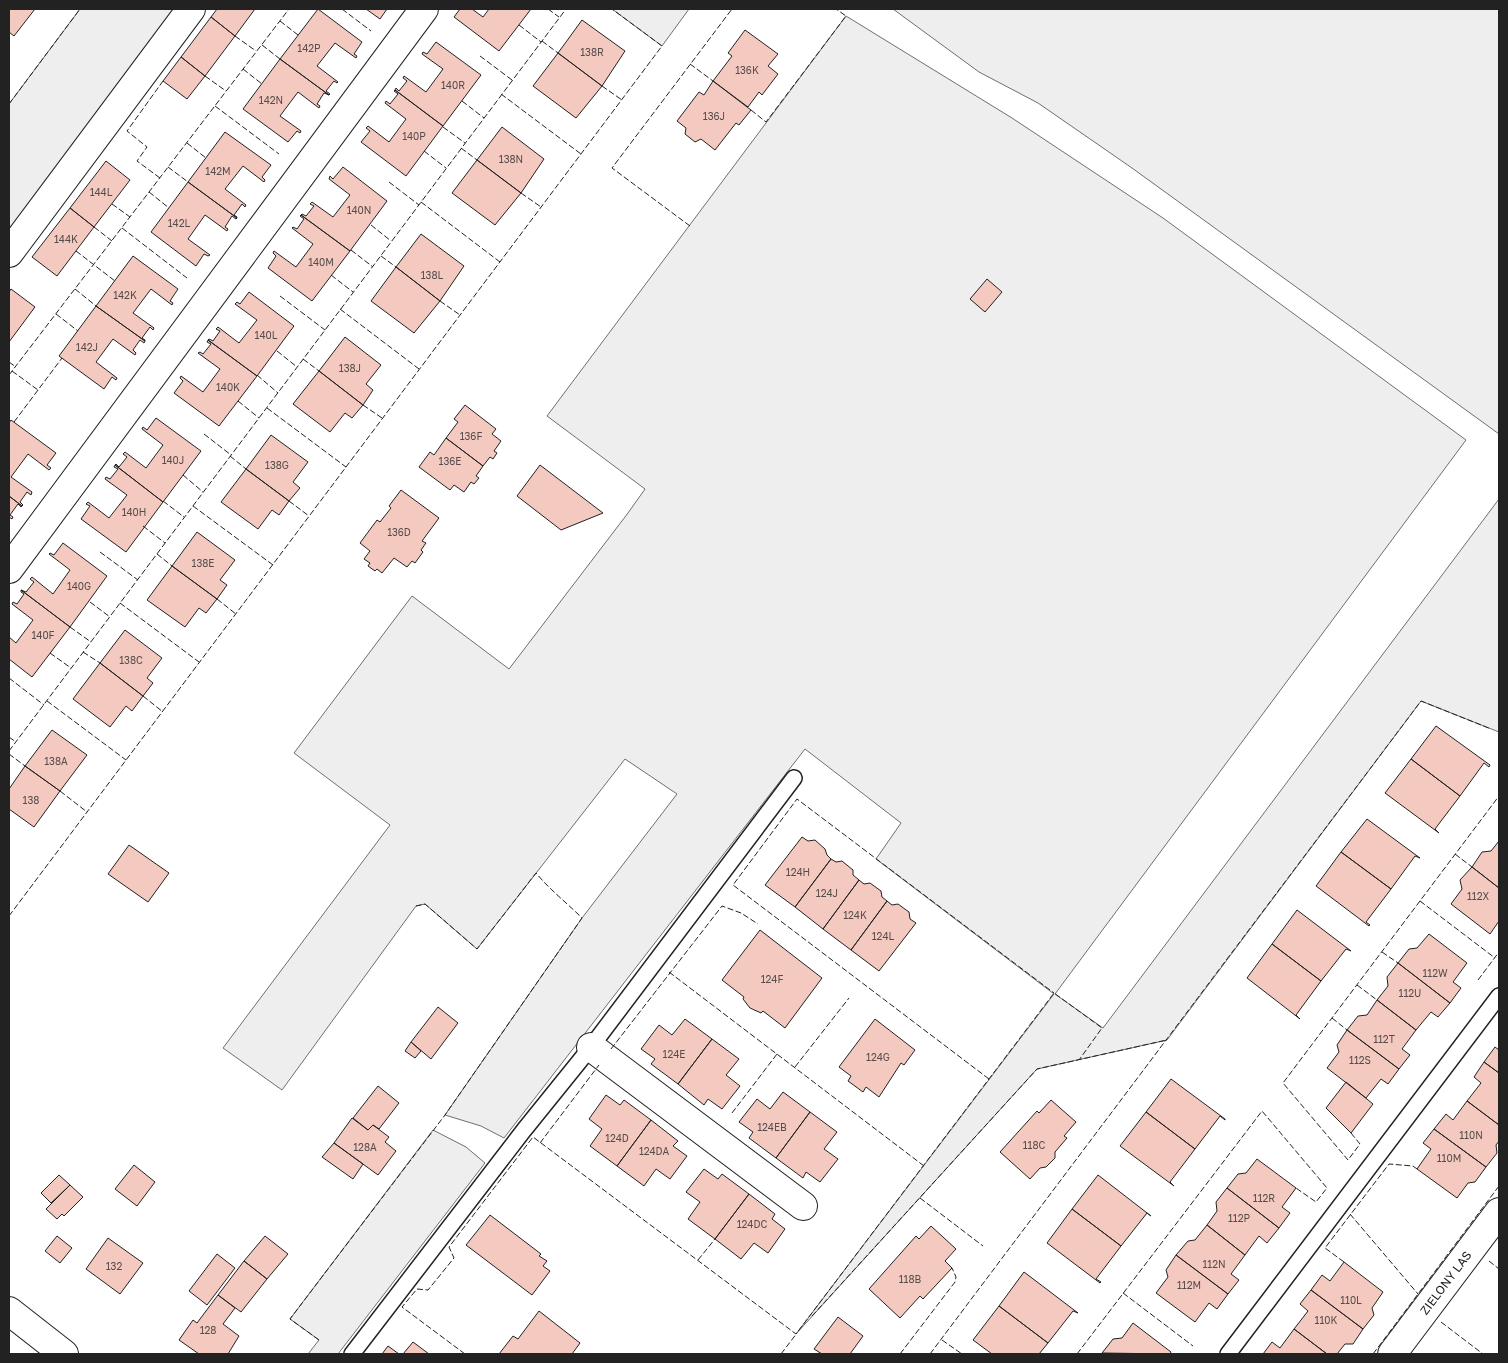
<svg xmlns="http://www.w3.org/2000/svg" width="1508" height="1363" font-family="'Golos Text',sans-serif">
<rect width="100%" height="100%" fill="#fff"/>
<!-- green -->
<path fill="#eee" stroke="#6f6f6f" d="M80,9h95l-166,222v-127z
M612,9h77l-27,37z
M893,9h606v425l-367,-266 -94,-65 -59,-31z
M846,16l166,102 151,100 303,222 -411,554 48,34 396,-529v233l-78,-31 -254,339 -130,29 -241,265 258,-340 -178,-135 25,-36 -96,-74 -301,389 -23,-12 -36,-11 137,-197 95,-124 -52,-35 -148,190 -52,-45 -9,2 -134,184 -59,-42 167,-223 -96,-72 118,-157 97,73 119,-156 17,-24 -98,-73z
M433,1130l33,17 19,16 -147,191h-30l11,-14 -29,-21z"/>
<!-- building -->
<path fill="#f3c9c0" stroke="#222" d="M9,9h26l-21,27 -5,-4z
M217,9h38l-20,27 -24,-19z
M318,9l44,33 -8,12 3,2 -1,2 -21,-15 -18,23 21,16 -1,1 -3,-2 -8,10 4,3 -1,1 -49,-36z
M366,9h21l-7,10z
M460,9h12l11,8 6,-8h42l-32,42 -45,-34z
M211,17l24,19 -30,40 -24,-19z
M582,20l43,31 -23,35 -44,-33z
M745,30l33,24 -10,12 10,8 -16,21 -3,-3 -11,15 -35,-26 19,-25 -4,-3z
M436,42l45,33 -38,51 -48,-36 1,-2 3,3 8,-10 -4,-3 1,-2 22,16 17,-23 -21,-15 1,-2 4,2z
M558,53l44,33 -26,32 -43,-32z
M181,57l24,19 -18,23 -24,-18z
M280,59l49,36 -5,-2 -7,11 3,2 -1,2 -21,-16 -18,24 21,15 -1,2 -3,-2 -9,11 -45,-33z
M713,81l38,29 -12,15 -3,-2 -21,27 -14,-11 -6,3 -10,-8 1,-6 -9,-7 22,-29 5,3z
M395,90l48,36 -37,50 -45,-34 9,-11 -4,-3 2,-2 21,16 17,-23 -21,-16 1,-2 4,3 8,-10 -4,-3z
M502,127l42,32 -23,34 -44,-33z
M225,132l46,33 -9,12 3,3 -1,2 -21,-16 -18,23 21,16 -1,2 -3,-3 -8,11 3,2v1l-49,-36z
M477,160l44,33 -26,32 -43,-32z
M106,161l24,19 -36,47 -24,-19z
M343,167l44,34 -37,50 -49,-36 1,-1 4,2 8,-10 -4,-2 2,-2 21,15 17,-22 -21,-16 1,-3 3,3z
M188,182l49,36 -1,1 -4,-3 -7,11 3,2 -1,2 -22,-16 -17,24 22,16 -2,1 -4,-2 -8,12 -45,-34z
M70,208l24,19 -37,49 -25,-19z
M301,215l49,36 -38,50 -44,-33 8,-12 -3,-3 1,-2 22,16 17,-23 -21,-16 1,-1 4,2 7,-10 -4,-3z
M421,234l43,32 -24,35 -44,-34z
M133,256l45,33 -8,12 3,2 -1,2 -21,-16 -18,24 21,15 -1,2 -3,-3 -8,11 3,2v1l-49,-35z
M396,267l44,34 -26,32 -43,-32z
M987,279l15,13 -17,20 -15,-13z
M11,289l24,18 -26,35v-50z
M249,292l45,34 -37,50 -49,-36 1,-1 4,2 7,-10 -4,-2 2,-2 21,16 18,-23 -22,-16 2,-2 3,2z
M96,306l49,35 -1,2 -4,-3 -7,10 3,3 -1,2 -22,-16 -17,23 21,16 -1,2 -4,-3 -8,12 -45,-33z
M345,337l36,28 -15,19 7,6 -10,15 -44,-34z
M208,340l49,36 -38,50 -45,-33 9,-12 -3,-3 1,-2 22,16 17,-23 -22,-16 2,-1 3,2 8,-10 -4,-2z
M319,371l44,34 -11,13 -7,-5 -15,19 -37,-28z
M465,405l31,24 -4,5 9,7 -7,10 3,2 -4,6 -3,-2 -7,9 -37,-28 12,-16 -4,-3z
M156,418l45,33 -38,51 -48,-37 1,-1 3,3 8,-10 -4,-3 2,-2 21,16 17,-23 -21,-16 1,-2 4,3z
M11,420l45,33 -9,12 4,3 -2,2 -21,-16 -17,23 21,15 -1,3 -4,-3 -7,10 3,3 -1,1 -13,-10v-73z
M271,435l37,27 -15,20 7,6 -11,13 -43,-32z
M446,438l37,28 -7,10 3,2 -5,6 -3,-2 -7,10 -10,-7 -4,5 -31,-23 11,-15 4,3z
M115,465l48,37 -37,50 -45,-33 9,-13 -4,-2 2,-2 21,16 18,-23 -22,-16 1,-2 4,2 8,-10 -4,-2z
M540,465l63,48 -42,17 -44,-34z
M246,469l43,32 -10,14 -7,-5 -14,19 -37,-27z
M401,490l38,28 -17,23 4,2 -5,7 2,2 -8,11 -3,-2 -5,6 -13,-9 -12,15 -5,-4 -2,2 -7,-5 2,-3 -6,-4 6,-8 -10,-8 17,-23 3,2 11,-14 -2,-2z
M9,496l13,10 -1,1 -3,-3 -8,11 3,2 -1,2 -3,-2z
M197,532l38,28 -15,20 7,5 -10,14 -45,-33z
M63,543l44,33 -37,51 -49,-37 5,2 8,-10 -4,-3 2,-2 21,17 17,-24 -21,-16 1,-1 4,2z
M172,566l45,33 -11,14 -7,-5 -14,19 -38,-27z
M21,590l49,37 -38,50 -23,-18v-22l7,6 17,-23 -21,-16 1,-2 4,2 7,-10 -3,-2z
M125,630l37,28 -15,20 6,5 -10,13 -43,-33z
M100,663l43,33 -11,15 -6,-5 -16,21 -37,-28z
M1436,726l54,39 -1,2 -5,-4 -24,33 -49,-37z
M52,730l35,25 -27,36 -35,-25z
M1411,759l49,37 -25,33 4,4 -54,-40z
M25,766l35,25 -26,36 -25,-18v-20z
M1367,819l53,39 -5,-2 -24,33 -50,-37z
M802,837l6,4 7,-1 10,9 2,6 4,4 -36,48 -30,-22z
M1499,841v47l-27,-21 10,-15 9,-1z
M129,845l40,28 -21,29 -40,-28z
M1341,852l50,37 -25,33 4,3 -1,1 -53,-40z
M831,859l5,3 6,-1 11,9v5l6,5 -36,49 -28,-22z
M1472,867l27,21v33l-9,13 -39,-30 11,-15 -2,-9z
M859,880l5,4 6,-1 11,8 1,6 5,4 -36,49 -28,-21z
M887,901l5,4 6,-1 11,8 1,7 6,4 -37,48 -28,-21z
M1297,910l54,41 -5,-2 -25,32 -49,-37z
M760,930l62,48 -37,50 -22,-17 -2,2 -11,-5 -7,-9 1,-2 -22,-17z
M1429,934l38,29 -14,19 8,6 -11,15 -52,-40 11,-14 8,-1z
M1272,944l49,37 -25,34 4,4 -53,-41z
M1398,963l52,40 -12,14 -7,-5 -15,18 -39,-30 11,-14 -1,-9z
M1377,1000l39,30 -14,19 8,6 -11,14 -52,-39 11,-14 9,-1z
M438,1007l20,16 -27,36 -20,-17z
M685,1019l27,20 -34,45 -27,-20 4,-5 -14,-10 18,-24 13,10z
M875,1019l40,31 -11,15 -3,-2 -22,34 -13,-10 -3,5 -15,-11 3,-5 -12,-9z
M1347,1030l52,39 -11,15 -7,-5 -15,19 -39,-30 12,-16 -2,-7z
M712,1039l27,20 -13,16 14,11 -18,23 -14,-10 -4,6 -26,-21z
M411,1042l10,9 -6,7 -10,-7z
M1495,1047l4,3v23l-15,-11z
M1484,1062l15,11v52l-32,-24 14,-18 -7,-6z
M1171,1079l54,40v1l-5,-4 -25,33 -49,-37z
M1346,1082l27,22 -22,29 -25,-25z
M378,1086l21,17 -20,26 -6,-4 -5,5 -15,-12z
M783,1092l27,20 -34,46 -27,-20 4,-6 -14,-10 18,-23 13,10z
M606,1095l14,10 4,-5 27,20 -34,46 -27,-20 12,-17 -13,-10z
M1051,1100l25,22 -12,14 3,2 -12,14v6l-9,9 -6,1 -10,11 -30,-27 37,-41 2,2z
M1467,1101l32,24v16l-3,4 1,8 -11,14 -52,-38 12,-15 7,6z
M810,1112l27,20 -13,17 14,10 -18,23 -14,-10 -3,6 -27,-20z
M1146,1112l49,37 -25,33 4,4 -54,-40z
M352,1118l16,12 5,-5 16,12 -4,5 11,9 -18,24 -44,-32z
M651,1120l27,21 -5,5 14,10 -17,23 -14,-10 -12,17 -27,-20z
M1434,1129l52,38 -11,15 -7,1 -11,15 -40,-29 14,-20 -8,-6z
M334,1143l29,21 -10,15 -31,-22z
M1257,1159l39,29 -14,19 8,6 -11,15 -52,-40 11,-14 8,-1z
M134,1165l21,17 -18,24 -22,-17z
M704,1169l14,10 4,-5 27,20 -34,45 -27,-20 12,-17 -14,-10z
M59,1175l11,10 -19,18 -10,-10z
M1098,1175l53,41 -4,-3 -26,33 -49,-37z
M70,1185l13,12 -19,19 -2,-2 -5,5 -11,-10z
M1227,1188l52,40 -12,15 -8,-7 -14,19 -38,-30 10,-14 -1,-9z
M749,1194l26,20 -3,5 13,10 -17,24 -14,-10 -13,16 -26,-20z
M1072,1209l49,37 -25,33 5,3 -1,1 -53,-40z
M490,1215l51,39 -2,2 8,5 -4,5 7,5 -18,24 -66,-50z
M1207,1225l38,30 -14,19 8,6 -11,14 -52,-39 12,-14 7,-1z
M931,1226l25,23 -11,12 7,7 -29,31 -3,-3 -20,22 -31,-29 47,-53 3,3z
M57,1236l15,12 -12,15 -15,-12z
M265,1236l23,18 -21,25 -23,-18z
M108,1238l35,25 -23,31 -34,-25z
M217,1254l18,14 -28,37 -18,-14z
M1176,1255l52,39 -11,15 -8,-6 -14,19 -39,-29 12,-16 -2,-7z
M244,1261l23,18 -26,33 -23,-17z
M1344,1262l39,30 -11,16 2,7 -11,14 -52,-39 11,-15 8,6z
M1024,1272l54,41 -5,-2 -25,32 -49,-37z
M1311,1290l52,39 -10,15h-8l-8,10h-10l-33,-25 14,-18 -8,-7z
M218,1295l17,13 -12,16 16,12 -11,18h-29l-20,-14 14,-20 4,3z
M999,1306l49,37 -9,11h-47l-19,-14z
M539,1311l41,32 -8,11h-73l14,-18 5,3z
M838,1317l25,19 -13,18h-28l-8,-5z
M1133,1323l38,29 -1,2 -68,-1 11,-14 9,-1z
M1294,1329l33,25h-64l9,-12 8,6z
M413,1342l16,12h-26z
M388,1346l11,8h-17z"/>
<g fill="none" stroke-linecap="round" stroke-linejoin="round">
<defs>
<path id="service" d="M352,1354l172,-224 67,-83 203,-269
M1228,1354l271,-358"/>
<path id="minor" d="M9,253l182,-244
M9,569l415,-560
M591,1047l212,159
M9,1311l55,43
M1392,1354l107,-142"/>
</defs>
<!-- service casing -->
<use href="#service" stroke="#222" stroke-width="18"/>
<!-- minor casing -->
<use href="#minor" stroke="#222" stroke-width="30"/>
<!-- service -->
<use href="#service" stroke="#fff" stroke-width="15"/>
<!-- minor -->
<use href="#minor" stroke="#fff" stroke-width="28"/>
<!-- fence -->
<path stroke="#222" stroke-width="1" stroke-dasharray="6 2.5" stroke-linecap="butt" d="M342,9l29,22
M548,9l11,8
M280,21l18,14
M519,25l22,17
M235,36l21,15
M542,41l16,12
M262,45l18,14
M480,56l32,24
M690,64l23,17
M243,69l19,15
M205,76l21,15
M602,86l20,14
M501,94l80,60
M462,101l22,17
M9,104l71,-95
M215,106l64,48
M751,110l15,12 80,-106 -10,-7
M443,127l22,16
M187,143l19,15
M461,148l16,12
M424,151l22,17
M168,167l20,15
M160,178l-23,-17 10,-14 -20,-16 36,-50
M389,182l30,23
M149,192l20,16
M521,193l20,14
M421,202l79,60
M112,204l18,13
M371,225l20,16
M690,226l-78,-58 120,-159
M94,227l18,14
M122,228l65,50
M351,250l22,17
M76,251l39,30
M381,256l15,11
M331,275l22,17
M75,289l21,17
M280,296l45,34
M440,301l20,14
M340,309l79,60
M56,314l22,17
M277,351l20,16
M303,359l16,12
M9,362l7,5
M12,371l26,19
M9,375l280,-366
M257,375l21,18
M238,401l21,17
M363,405l19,13
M267,408l79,59
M14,422l48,-64
M204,434l27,21
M230,456l16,13
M183,475l20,17
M163,501l21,16
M289,501l20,15
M193,506l80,59
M143,526l22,17
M100,552l38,28
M157,554l15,12
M217,599l19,15
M90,602l20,15
M120,603l79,59
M70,627l21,15
M83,652l17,11
M50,653l21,15
M9,678l35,27
M143,696l20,16
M47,701l79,59
M9,737l7,5
M9,751l557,-742
M9,754l16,12
M60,791l27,21
M1455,854l17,13
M1420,901l75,57
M9,916l653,-870 -50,-37
M1382,952l16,11
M669,972l255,194
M1478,980l21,-28
M1357,985l20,15
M1332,1018l15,12
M611,1049l111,-143 19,7 17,11
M795,1067l54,-69
M989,1079l-256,-194 64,-86 257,194
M732,1113l45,-59
M1351,1133l9,11 -12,16 -65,-77 216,-287
M540,1143l59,-78
M920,1198l63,48
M1350,1214l68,80
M698,1260l17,-21
M1489,1261l10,8
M1344,1262l-19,-14 64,-84 24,2 4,3
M1123,1293l70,53
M812,1316l225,-247 130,-29
M1441,1322l42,32
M319,1340l-29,-21 155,-204 137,-197c-15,-15 -32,-28 -46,-45l-59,76 -52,-45 -9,2
M942,1340l20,14
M465,1354l-63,-47 15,-18 11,1 26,-32 -5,-11 84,-110 263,197 258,-341 48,35 -23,32
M781,1354l16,-21
M900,1354l55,-72 1,-5 -4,-9
M930,1354l491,-653 70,28
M1077,1354l185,-243 65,77 -11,14 -20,-14
M1373,1354l126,-168"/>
</g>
<g text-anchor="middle" stroke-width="4" stroke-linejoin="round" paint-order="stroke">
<!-- number labels -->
<g font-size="10" fill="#564c4a">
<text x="309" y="52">142P</text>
<text x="592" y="56">138R</text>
<text x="747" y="74">136K</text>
<text x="453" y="89">140R</text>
<text x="271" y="104">142N</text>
<text x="714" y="120">136J</text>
<text x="414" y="140">140P</text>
<text x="511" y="163">138N</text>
<text x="218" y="175">142M</text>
<text x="101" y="196">144L</text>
<text x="359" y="214">140N</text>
<text x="179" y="227">142L</text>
<text x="66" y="243">144K</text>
<text x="321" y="266">140M</text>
<text x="432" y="279">138L</text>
<text x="125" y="299">142K</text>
<text x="266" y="339">140L</text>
<text x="87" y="351">142J</text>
<text x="350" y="372">138J</text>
<text x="228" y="391">140K</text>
<text x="471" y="440">136F</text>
<text x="173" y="464">140J</text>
<text x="450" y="465">136E</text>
<text x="277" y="469">138G</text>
<text x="134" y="516">140H</text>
<text x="399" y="536">136D</text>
<text x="203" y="567">138E</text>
<text x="79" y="590">140G</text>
<text x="43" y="639">140F</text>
<text x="131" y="664">138C</text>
<text x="56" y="765">138A</text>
<text x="31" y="804">138</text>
<text x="798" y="876">124H</text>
<text x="827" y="897">124J</text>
<text x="1478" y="900">112X</text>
<text x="855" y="919">124K</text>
<text x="883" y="940">124L</text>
<text x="1435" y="977">112W</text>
<text x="772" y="983">124F</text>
<text x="1410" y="997">112U</text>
<text x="1384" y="1043">112T</text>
<text x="674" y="1058">124E</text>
<text x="878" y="1061">124G</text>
<text x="1360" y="1064">112S</text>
<text x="772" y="1131">124EB</text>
<text x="1471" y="1139">110N</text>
<text x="617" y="1142">124D</text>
<text x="1034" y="1149">118C</text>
<text x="365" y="1151">128A</text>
<text x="654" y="1155">124DA</text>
<text x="1449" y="1162">110M</text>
<text x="1264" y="1202">112R</text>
<text x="1239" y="1222">112P</text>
<text x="752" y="1228">124DC</text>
<text x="1214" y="1268">112N</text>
<text x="114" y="1270">132</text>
<text x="910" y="1283">118B</text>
<text x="1189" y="1289">112M</text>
<text x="1351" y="1304">110L</text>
<text x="1326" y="1324">110K</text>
<text x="208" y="1334">128</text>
</g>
<!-- street labels -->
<g font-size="12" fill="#222" stroke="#fff">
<text transform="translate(1446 1283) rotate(-53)" y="4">ZIELONY LAS</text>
</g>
</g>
<!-- border -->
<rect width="1508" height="1363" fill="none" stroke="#222222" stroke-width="20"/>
</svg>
